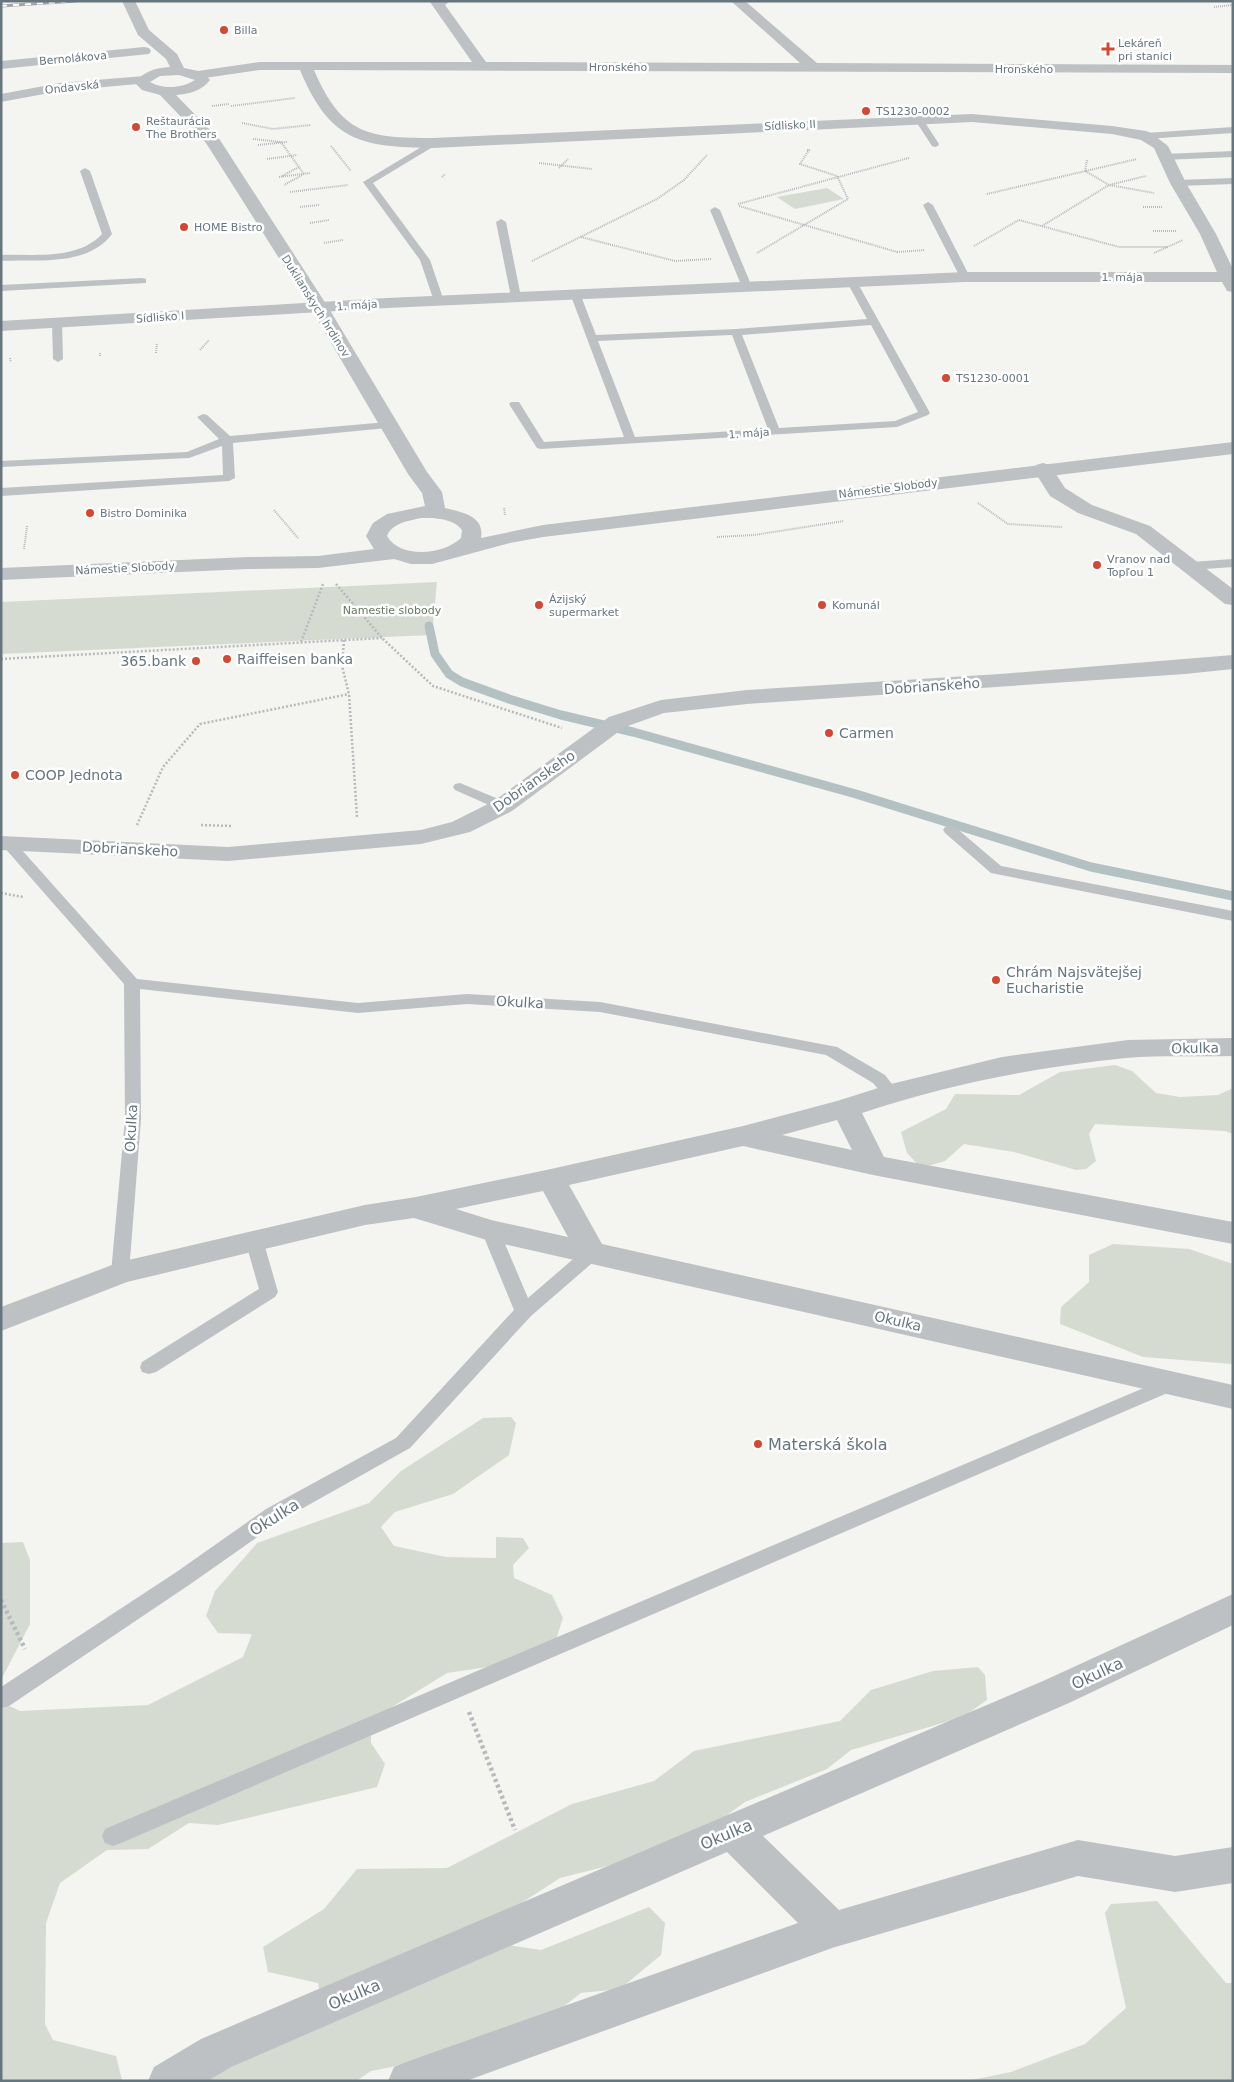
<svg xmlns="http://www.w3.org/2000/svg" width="1234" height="2082" font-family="'DejaVu Sans',sans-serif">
<rect width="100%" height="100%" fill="#f4f4f1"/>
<!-- green -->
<path fill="#d6dbd2" d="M827,188l17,11 -49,10 -18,-12z
M437,582l-5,53 -431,19v-52z
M1115,1065l17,6 24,22 24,4 38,-2 15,-7v46l-8,-3 -130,-7 -6,10 7,27 -10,8 -10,1 -62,-18 -50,-8 -19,17 -24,7 -14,-15 -6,-21 45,-23 9,-15 64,1 41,-23z
M1113,1244l76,5 44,15v100l-90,-7 -83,-33 1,-17 28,-25v-27z
M511,1417l5,6 -7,32 -56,39 -58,18 -14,15 13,19 52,11 50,1v-21l27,1 6,10 -16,17 1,13 38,17 11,23 -13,40 -103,15 -76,47v23l14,21 -8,23 -159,38 -29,-2 -41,26 -41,1 -47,33 -14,40 -1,101 8,16 63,16 6,24 -121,1v-393l4,16 15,7 128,-6 95,-48 9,-23 -34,-1 -12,-17 9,-25 42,-48 112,-40 32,-32 82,-53z
M23,1542l7,18v64l-29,56v-137z
M978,1667l7,8 2,25 -24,17 -112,33 -24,19 -82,33 -62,45 -123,31 -57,37 -8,28 46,7 108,-43 16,16 -4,32 -41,34 -39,4 -35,27 -81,33 -94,18 -15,10h-153l118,-82 -3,-16 -50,-11 -5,-25 61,-38 33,-40 90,-1 125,-64 82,-23 40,-30 146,-30 31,-31 62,-19z
M1157,1901l69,82h7v98h-266l44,-9 74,-28 41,-36 -21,-95 6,-9z"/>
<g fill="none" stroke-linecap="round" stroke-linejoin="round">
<!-- stream -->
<path stroke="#b4c1c3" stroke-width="9" d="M429,626l6,28 14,20 13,8 47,17 52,16 72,17 223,62 235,73 142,29"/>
<!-- path-far2 -->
<path stroke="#b7babc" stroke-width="2" stroke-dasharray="1 1" stroke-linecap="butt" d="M1214,7l19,-2
M212,106l17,-2
M231,106l64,-8
M242,123l31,6 38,-4
M253,139l28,3 23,32 -20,11
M258,145l29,-3
M331,146l20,25
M267,159l30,-4
M1087,160l-2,11 24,14 45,8
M539,163l53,6
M559,168l9,-9
M282,176l17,-9
M279,177l31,-4
M442,177l3,-3
M290,192l58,-7
M987,194l150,-35
M738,204l171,-46
M739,206l158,46
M300,207l19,-2
M1143,207h20
M310,223l19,-3
M1042,226l67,-41 37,-9
M1153,231h24
M581,237l94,24 36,-2
M324,243l19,-3
M974,246l45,-26 100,27h49
M897,252l28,-2
M757,253l91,-54 -11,-23 -37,-12 9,-14h-2
M1154,253l29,-13
M532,261l125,-62 27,-19 23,-25
M200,350l9,-10
M100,353v3
M156,353l1,-10
M10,358l1,4
M978,503l30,21 54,3
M504,508l1,7
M274,510l24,28
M717,537l37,-2 90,-14
M24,549l3,-23"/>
<!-- path-far1 -->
<path stroke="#b7babc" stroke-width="2.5" stroke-dasharray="2 2" stroke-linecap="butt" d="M336,584l46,54 51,48 129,42
M344,640l-2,26 7,28 8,123
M301,642l22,-58
M1,659l381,-21
M137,825l26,-58 37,-43 149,-30
M201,825l31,1
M1,893l22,4"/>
<!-- path -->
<path stroke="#b7babc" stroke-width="4.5" stroke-dasharray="3 3" stroke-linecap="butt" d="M1,1600l24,49
M469,1712l46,118"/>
<!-- service -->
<path fill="#bdc1c4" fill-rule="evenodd" d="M919,117l3,1 17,26 -1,2 -3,1 -3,-1 -17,-26z
M1233,127v6l-87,6 -4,-3 4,-3z
M433,140l3,1v4l-63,38 57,77 14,41 -5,3 -5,-3 -14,-41 -57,-78z
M1233,151v6l-69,3 -5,-3 5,-3z
M85,168l5,3 22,63c-25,33 -74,25 -111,27v-6c34,-1 77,5 101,-21l-22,-63z
M1233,178v6l-55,2 -5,-3 5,-3z
M928,202l5,3 37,72 -1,2 -4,1 -5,-3 -37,-72z
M715,207l5,3 32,77 -1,2 -4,1 -5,-3 -32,-77z
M501,219l5,3 15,75 -5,3 -5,-3 -15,-75z
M142,278l4,1v4l-145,8v-6z
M852,279l5,3 73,131 -2,2 -31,12 -356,22 -4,-1 -28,-44 2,-2h8l25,40 80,-5 -53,-141 1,-2 4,-1 5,3 15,39 140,-6 131,-10 -20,-37zM871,325l47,87 -23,9 -116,7 -37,-93zM732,335l36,94 -133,8 -37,-96z
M57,320l5,3 1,36 -5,3 -5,-3 -1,-36z
M203,414l4,1 23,21 157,-14 6,3 -6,3 -154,15 2,35 -6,3 -228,15v-8l222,-13 -1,-29 -33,12 -188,9v-6l186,-9 32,-13 -22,-22z
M1233,559v8l-42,3 -6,-4 6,-4z
M460,783l48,20 2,3 -2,3h-10l-43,-19 -2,-3 2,-3z
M950,826l5,1 46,39 232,45v10l-242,-48 -46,-40 -2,-3 2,-3z
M8,839l5,1 124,139 221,24 109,-9 133,8 237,45 48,28 14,18 -2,4 -6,1 -6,-1 -12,-14 -47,-28 -226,-43 -133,-8 -109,9 -218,-24 1,130 -12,154 -3,5 -6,2 -6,-2 -3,-5 14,-154 -1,-135 -121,-138 -2,-2 2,-4z
M490,1224l6,2 3,4 29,68 58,-50 6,-1 6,1 3,5 -3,5 -67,58 -121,132 -130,73 -91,64 -180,121 -8,2v-21l174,-114 91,-64 130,-71 118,-128 -33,-80 3,-4z
M254,1234l6,2 3,4 15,52 -3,5 -119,75 -7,2 -7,-2 -2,-5 2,-5 117,-73 -14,-49 3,-4z
M1172,1376l7,2 3,5 -3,5 -1058,455 -8,3 -8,-3 -3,-7 3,-7z"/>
<!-- minor -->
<path fill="#bdc1c4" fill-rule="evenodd" d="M450,1l-5,4 41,57 314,1 -69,-62h14l72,62 416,2v8l-919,-3c28,65 54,68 119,68l539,-24 140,12 34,5 5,2 17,13 18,37 30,51 17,35v23l-6,-1 -5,-9h-257l-578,26 -386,23v-10l386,-23 578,-26h252l-17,-38 -30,-51 -16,-35 -13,-8 -29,-6 -140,-12 -539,26c-72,-1 -103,-6 -133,-78h-40l-62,9 -5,-1 -2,-3 2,-3 5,-1 62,-9h212l-42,-60z
M144,47l5,1 2,3 -2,3 -148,15v-8z
M144,76l5,1 2,3 -2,3 -89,8 -59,11v-8l59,-11z
M1043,463l7,2 15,23 27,17 58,21 83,63v16l-8,-1 -89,-70 -58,-21 -28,-17 -17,-27 3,-4z
M1233,655v14l-48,5 -438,30 -83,9 -39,14 -113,84 -42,21 -49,12 -193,17 -227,-11v-14l227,11 193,-17 31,-8 42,-21 115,-84 52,-17 86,-10 253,-16z
M1233,1038v18c-35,1 -72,-1 -107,2 -89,9 -178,26 -264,55l22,44 349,65v22l-360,-69 -130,-29 -174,39 33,59 631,141v24l-743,-168 -76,-23 -49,7 -238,57 -126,49v-24l119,-45 245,-57 51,-8 135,-28 192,-43 94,-25 54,-17 111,-27 126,-17zM837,1120l15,30 -70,-15zM543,1191l25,46 -77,-17 -35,-11z
M1233,1594v31l-164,78 -306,133 76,74 239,-70 97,16 58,-9v36l-58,9 -97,-16 -246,72 -366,133h-78l6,-14 15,-6 389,-138 -71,-71 -496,215 -23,14h-60l6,-14 47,-28 842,-358z"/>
<!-- tertiary -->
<path fill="#bdc1c4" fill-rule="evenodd" d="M122,1h13l14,29 28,24 7,14 19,4 7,8c-8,11 -21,14 -34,15l44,45 108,167 99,165 15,20 3,16c17,4 40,8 36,30l62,-13 690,-83v12l-690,83 -33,6 -78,21h-21l-17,-5 -76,9 -70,1 -247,11v-12l247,-11 70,-1 56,-7 -8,-13 7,-13 14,-9 38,-8 -3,-13 -14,-19 -98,-167 -104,-164 -46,-48 -18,-5 -7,-7c9,-12 20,-15 35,-16l-4,-8 -28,-24zM179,75l16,5c-12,8 -32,10 -45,2l10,-6zM421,518c14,0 32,0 41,12l-1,8c-17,17 -61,21 -74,-2 5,-13 21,-15 34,-18z"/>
<defs>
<path id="rail" d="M1,6l75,-5"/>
</defs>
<!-- rail casing -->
<use href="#rail" stroke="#9fa5a9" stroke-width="3"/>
<!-- rail -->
<use href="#rail" stroke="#fff" stroke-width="2" stroke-dasharray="6" stroke-linecap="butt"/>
</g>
<!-- markers -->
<g fill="#d44831" stroke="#fff" stroke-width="2">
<circle cx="224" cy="30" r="5"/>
<path d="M1105.5 41.5h5v5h5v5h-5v5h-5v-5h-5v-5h5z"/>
<circle cx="866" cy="111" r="5"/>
<circle cx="136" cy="127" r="5"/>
<circle cx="184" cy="227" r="5"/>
<circle cx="946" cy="378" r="5"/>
<circle cx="90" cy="513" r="5"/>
<circle cx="1097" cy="565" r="5"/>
<circle cx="539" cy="605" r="5"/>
<circle cx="822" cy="605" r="5"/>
<circle cx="227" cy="659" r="5"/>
<circle cx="196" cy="661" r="5"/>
<circle cx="829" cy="733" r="5"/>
<circle cx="15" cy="775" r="5"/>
<circle cx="996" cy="980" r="5"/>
<circle cx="758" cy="1444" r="5"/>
</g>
<g text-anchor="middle" stroke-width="5" stroke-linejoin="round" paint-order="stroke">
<!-- far-poi labels -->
<g font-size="11" fill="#66767f" stroke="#fff" text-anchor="start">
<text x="234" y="34">Billa</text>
<text x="1118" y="47">Lekáreň<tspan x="1118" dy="13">pri stanici</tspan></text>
<text x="876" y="115">TS1230-0002</text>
<text x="146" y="125">Reštaurácia<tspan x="146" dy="13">The Brothers</tspan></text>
<text x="194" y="231">HOME Bistro</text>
<text x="956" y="382">TS1230-0001</text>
<text x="100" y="517">Bistro Dominika</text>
<text x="1107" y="563">Vranov nad<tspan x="1107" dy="13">Topľou 1</tspan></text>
<text x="549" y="603">Ázijský<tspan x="549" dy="13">supermarket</tspan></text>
<text x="832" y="609">Komunál</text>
</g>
<!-- far-street labels -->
<g font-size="11" fill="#66767f" stroke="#fff">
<text transform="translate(73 58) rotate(-5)" y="4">Bernolákova</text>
<text x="618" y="71">Hronského</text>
<text x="1024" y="73">Hronského</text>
<text transform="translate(72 87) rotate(-6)" y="4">Ondavská</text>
<text transform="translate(790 125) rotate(-3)" y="4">Sídlisko II</text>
<text x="1122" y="281">1. mája</text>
<text transform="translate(357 305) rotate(-4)" y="4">1. mája</text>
<text transform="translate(316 306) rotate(58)" y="4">Duklianskych hrdinov</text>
<text transform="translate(160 317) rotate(-4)" y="4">Sídlisko I</text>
<text transform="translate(749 433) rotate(-4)" y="4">1. mája</text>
<text transform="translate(888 488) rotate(-7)" y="4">Námestie Slobody</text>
<text transform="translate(125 568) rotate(-3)" y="4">Námestie Slobody</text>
</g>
<!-- far-park labels -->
<g font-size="11" fill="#697764" stroke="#fff">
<text x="392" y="614">Namestie slobody</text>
</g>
<!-- poi labels -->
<g font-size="14" fill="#66767f" stroke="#fff" text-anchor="start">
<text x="237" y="664">Raiffeisen banka</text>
<text x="186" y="666" text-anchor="end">365.bank</text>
<text x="839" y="738">Carmen</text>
<text x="25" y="780">COOP Jednota</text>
<text x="1006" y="977">Chrám Najsvätejšej<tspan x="1006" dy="16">Eucharistie</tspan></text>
</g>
<!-- street labels -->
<g font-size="14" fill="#66767f" stroke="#fff">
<text transform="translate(932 686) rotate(-4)" y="5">Dobrianskeho</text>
<text transform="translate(534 781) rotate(-35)" y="5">Dobrianskeho</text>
<text transform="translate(130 849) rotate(3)" y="5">Dobrianskeho</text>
<text transform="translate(520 1002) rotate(3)" y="5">Okulka</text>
<text transform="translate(1195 1048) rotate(-1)" y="5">Okulka</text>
<text transform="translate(131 1128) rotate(-87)" y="5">Okulka</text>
<text transform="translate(898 1321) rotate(13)" y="5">Okulka</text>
</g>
<!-- near-poi labels -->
<g font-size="16" fill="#66767f" stroke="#fff" text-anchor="start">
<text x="768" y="1450">Materská škola</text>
</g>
<!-- near-street labels -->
<g font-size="16" fill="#66767f" stroke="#fff">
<text transform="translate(274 1517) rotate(-32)" y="6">Okulka</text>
<text transform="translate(1097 1673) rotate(-25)" y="6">Okulka</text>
<text transform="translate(726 1834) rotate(-23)" y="6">Okulka</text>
<text transform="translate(354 1994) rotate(-23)" y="6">Okulka</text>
</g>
</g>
<!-- border -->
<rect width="1234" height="2082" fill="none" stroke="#66767f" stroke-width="5"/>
</svg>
